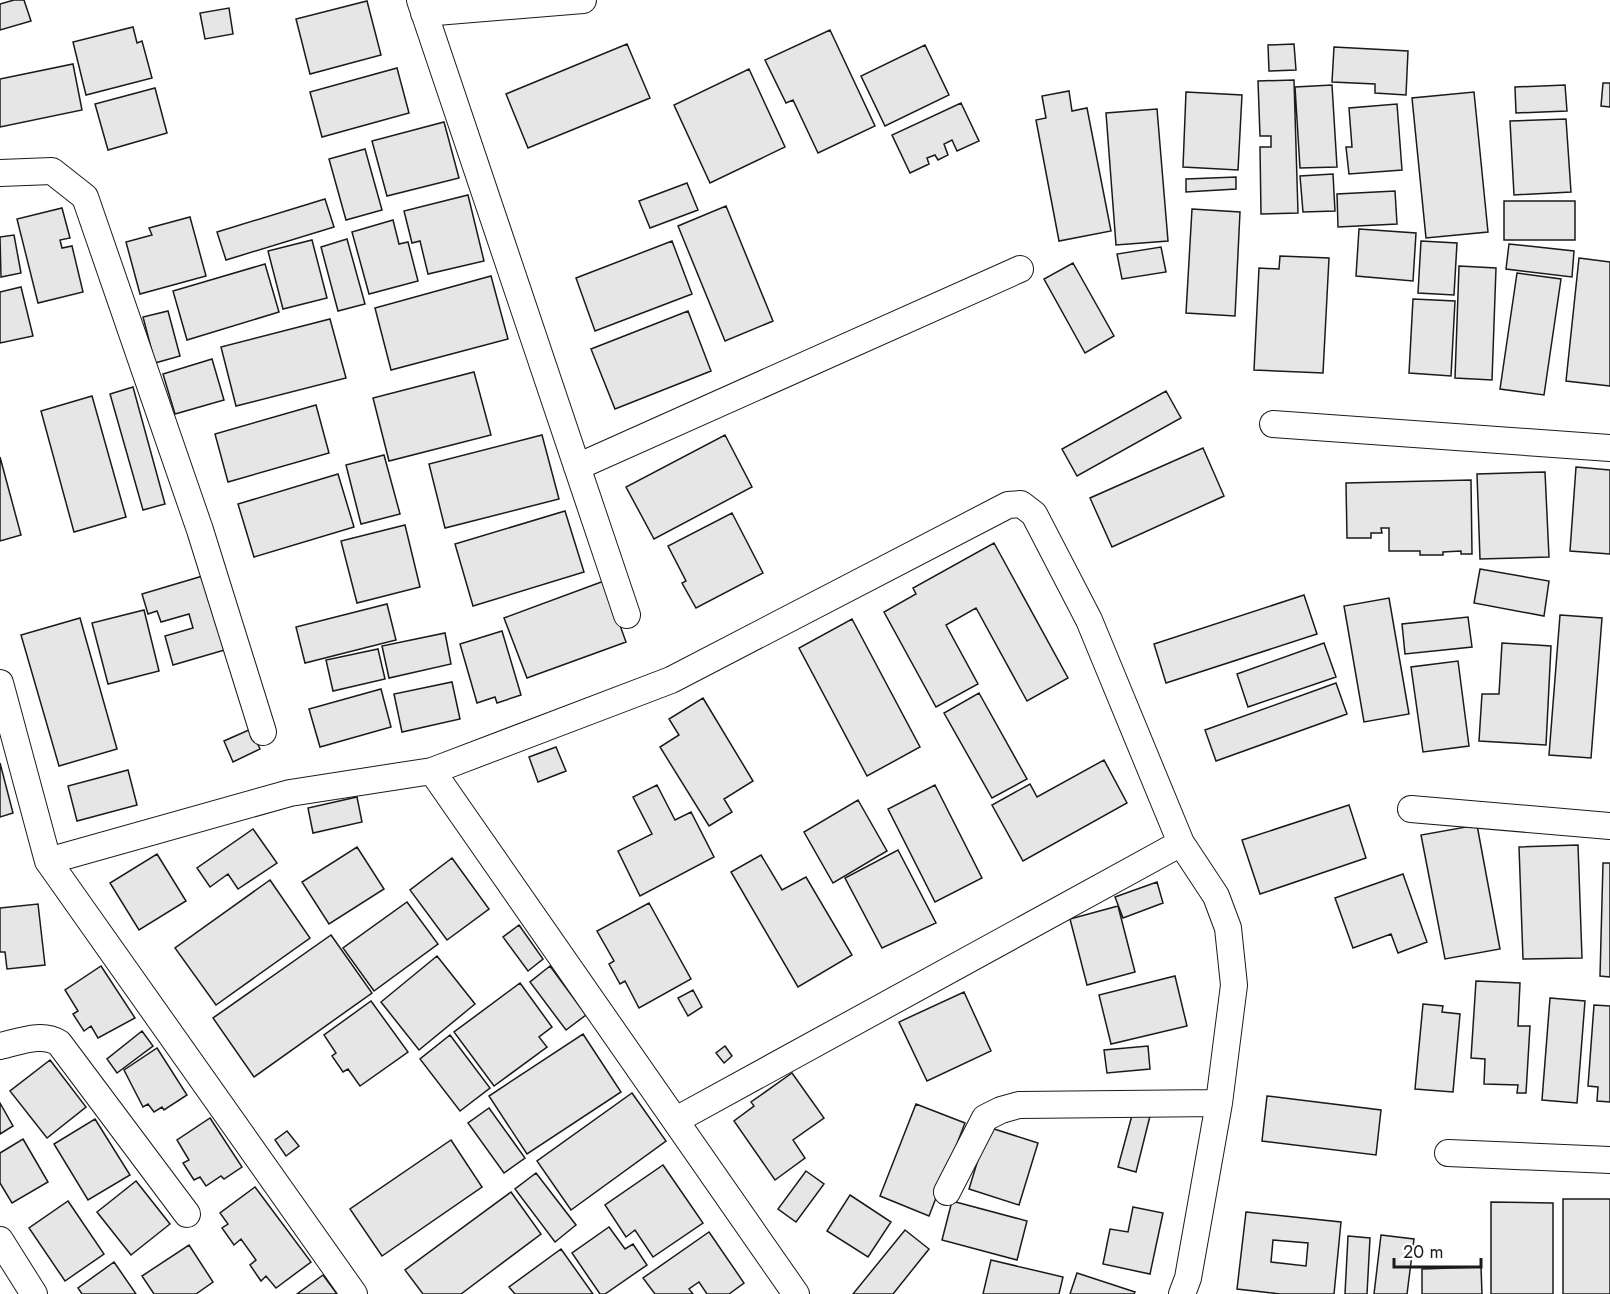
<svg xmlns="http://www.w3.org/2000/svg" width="1610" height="1294" font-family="Jost,sans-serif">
<rect width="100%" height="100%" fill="#fff"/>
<!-- building -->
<path fill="#e6e6e6" stroke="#1a1a1a" stroke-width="1.5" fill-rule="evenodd" d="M14,0h10l7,21 -31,9v-26z
M367,1l14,54 -71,19 -14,-55z
M229,8l4,26 -28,5 -5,-26z
M133,27l4,16 5,-2 10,37 -66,17 -13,-53z
M830,30l45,96 -57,27 -25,-53 -7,3 -21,-43z
M627,44l23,54 -122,50 -22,-54z
M1294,44l2,26 -27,1 -1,-26z
M925,45l24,50 -64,31 -24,-50z
M1334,47l74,4 -2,44 -31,-2v-9l-43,-2z
M73,64l9,46 -82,17v-48z
M397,68l12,45 -87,24 -12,-45z
M749,69l36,78 -75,36 -36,-78z
M1294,80l4,133 -37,1 -1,-67h11v-11h-11l-2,-55z
M1603,83h7v24l-9,-1z
M1332,85l5,82 -37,1 -5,-81z
M1565,85l2,26 -51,2 -1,-26z
M155,88l12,45 -59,17 -13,-46z
M1069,91l3,20 15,-3 24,123 -52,10 -23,-121 10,-2 -4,-22z
M1186,92l56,3 -4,75 -55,-3z
M1474,92l14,140 -62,6 -14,-140z
M961,103l18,38 -22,10 -5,-11 -8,4 4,11 -10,5 -3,-5 -8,3 2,6 -19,9 -18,-38z
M1397,104l5,66 -53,4 -3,-27h6l-3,-39z
M1157,109l11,132 -52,4 -10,-132z
M1566,119l5,73 -57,3 -4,-74z
M444,122l15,56 -72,18 -15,-55z
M365,149l17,61 -36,10 -17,-61z
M1333,174l2,37 -32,1 -3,-36z
M1236,177v12l-50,3v-13z
M687,183l11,27 -48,18 -11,-27z
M1395,191l2,33 -59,3 -1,-33z
M468,195l16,66 -56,13 -8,-33 -8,2 -8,-32z
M325,199l9,28 -108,33 -9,-28z
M1504,201h71v39h-71z
M726,206l47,115 -48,20 -47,-115z
M62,208l8,30 -10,2 2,8 10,-2 11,46 -45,11 -21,-84z
M1192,209l48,3 -5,104 -49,-3z
M190,217l16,59 -66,18 -14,-52 26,-7 -3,-7z
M393,220l6,24 9,-2 10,39 -49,13 -17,-62z
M1359,229l57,4 -3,48 -57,-5z
M14,235l7,38 -20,4 -1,-40z
M347,239l18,65 -27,7 -17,-64z
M312,240l15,58 -44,11 -15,-58z
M672,241l20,53 -97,37 -19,-53z
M1421,241l36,2 -3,52 -36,-2z
M1509,244l65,7 -2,26 -66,-8z
M1161,247l5,25 -44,7 -5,-25z
M1280,256l49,2 -6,115 -69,-3 5,-102 20,1z
M1579,258l31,4v124l-44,-5z
M1073,263l41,73 -29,17 -41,-74z
M265,264l14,48 -92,28 -14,-49z
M1459,266l37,2 -4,112 -37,-2z
M1517,273l44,6 -17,116 -44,-6z
M491,276l17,63 -117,31 -16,-62z
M21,287l12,49 -33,7v-51z
M1413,299l42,2 -4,75 -42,-3z
M168,311l12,45 -25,7 -12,-46z
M688,311l23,60 -96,38 -24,-60z
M330,319l16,59 -110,28 -15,-59z
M212,359l12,41 -49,14 -12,-40z
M474,372l17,63 -102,26 -16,-63z
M133,387l32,117 -22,6 -33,-116z
M1166,391l15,27 -104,58 -15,-27z
M92,396l34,121 -52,15 -33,-121z
M316,405l13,48 -101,29 -13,-48z
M542,435l17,64 -114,29 -16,-64z
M725,435l27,52 -98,52 -28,-52z
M1203,448l21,48 -112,51 -22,-49z
M384,455l16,59 -39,10 -15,-59z
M0,457l21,78 -21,6z
M1576,467l34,3v84l-40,-3z
M1545,472l4,85 -69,2 -3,-85z
M338,474l16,53 -100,30 -16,-53z
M1471,480l1,74h-11v-3l-18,1v3h-23v-4h-31v-23h-8l1,5h-11v5h-24l-1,-55z
M565,511l19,61 -111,34 -18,-62z
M732,513l31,60 -67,35 -14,-25 4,-2 -18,-35z
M405,525l15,62 -63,16 -16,-62z
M994,543l74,135 -41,23 -51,-93 -30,17 32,59 -42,23 -52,-95 32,-18 -3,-6z
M1480,569l69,12 -5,35 -70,-13z
M206,575l22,74 -55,16 -8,-29 28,-8 -4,-14 -28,8 -4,-11 -9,3 -6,-20z
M604,581l22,61 -99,36 -23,-60z
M1304,595l13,39 -151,49 -12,-39z
M1389,598l20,116 -45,8 -20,-116z
M387,604l9,36 -91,23 -9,-36z
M144,610l15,61 -51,13 -16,-61z
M1560,615l42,3 -11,140 -42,-3z
M1468,617l4,30 -67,7 -3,-30z
M80,618l37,131 -58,17 -38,-131z
M852,619l68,128 -53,29 -68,-128z
M502,631l19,64 -24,8 -2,-6 -18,6 -17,-59z
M445,633l6,31 -62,14 -7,-32z
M1324,643l12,34 -88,30 -11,-33z
M1502,643l49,3 -5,99 -67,-4 3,-47h17z
M378,649l7,30 -52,12 -7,-31z
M1458,661l11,85 -46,6 -12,-85z
M452,682l8,37 -58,13 -8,-38z
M1336,683l11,31 -131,47 -11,-31z
M381,689l10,38 -71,20 -11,-38z
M979,693l48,86 -35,19 -48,-85z
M703,698l50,83 -29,18 8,13 -23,14 -49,-79 19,-12 -10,-16z
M251,729l9,20 -27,13 -9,-21z
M556,747l10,24 -28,11 -9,-25z
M1104,760l23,43 -104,58 -31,-56 38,-21 7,13z
M0,763l13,50 -13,4z
M128,770l9,35 -60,16 -9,-35z
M657,785l18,35 16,-8 23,45 -74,39 -22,-45 34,-17 -19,-37z
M935,785l47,93 -47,24 -47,-93z
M357,797l5,25 -49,11 -5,-25z
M858,800l29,51 -54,32 -29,-51z
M1349,805l17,53 -106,36 -18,-54z
M1477,825l23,124 -55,10 -24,-124z
M253,829l24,34 -39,26 -10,-15 -18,13 -13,-19z
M1578,845l4,113 -59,1 -4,-112z
M357,847l27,42 -55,35 -27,-42z
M898,850l38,73 -54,25 -37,-70z
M157,854l29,47 -47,29 -29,-47z
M761,855l21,35 24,-13 46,78 -54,32 -67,-115z
M452,858l37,51 -42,31 -37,-50z
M1603,863h7v114l-10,-1z
M1403,874l24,68 -29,11 -7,-19 -38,14 -18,-50z
M270,880l40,58 -94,67 -41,-57z
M1157,882l6,21 -40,15 -8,-21z
M407,902l31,42 -64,47 -31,-43z
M649,903l42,76 -52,29 -14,-27 -5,3 -11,-20 5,-3 -17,-30z
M38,904l7,61 -38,4 -2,-17h-5v-44z
M1118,906l17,66 -48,13 -17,-66z
M519,925l24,34 -15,12 -25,-34z
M331,935l41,58 -118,84 -41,-59z
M437,956l38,48 -56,46 -38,-48z
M101,966l34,52 -37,20 -7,-12 -7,5 -11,-17 5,-3 -13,-21z
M550,966l36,49 -20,15 -36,-48z
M1175,976l12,50 -76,18 -12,-49z
M1476,981l44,2 -2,43h12l-4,67h-9l1,-8 -34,-1 1,-25 -14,-1z
M520,983l32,44 -13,10 8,10 -53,39 -40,-54z
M693,990l9,17 -14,9 -10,-18z
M964,992l27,59 -64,30 -28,-59z
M1550,998l35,3 -8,102 -35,-3z
M371,1001l37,51 -48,34 -12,-17 -5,3 -11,-16 4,-3 -12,-18z
M1423,1004l20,2 -1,6 18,2 -7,78 -38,-3z
M1594,1005l16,1v96l-13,-1 1,-14 -10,-1z
M142,1031l11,15 -36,27 -10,-14z
M583,1034l38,58 -94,62 -38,-58z
M450,1035l40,53 -30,23 -40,-52z
M725,1046l7,10 -8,7 -8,-10z
M1148,1046l2,23 -43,4 -3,-23z
M157,1048l30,47 -23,15 -2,-3 -8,5 -6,-8 -5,3 -19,-37z
M50,1060l36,47 -39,31 -37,-47z
M792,1073l32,45 -31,22 12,18 -30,22 -41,-59 20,-15 -3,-4z
M632,1093l34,48 -95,69 -34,-49z
M1267,1096l114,14 -5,45 -114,-14z
M0,1103l13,23 -13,8z
M916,1104l49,19 -36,93 -49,-20z
M489,1108l36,50 -21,15 -36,-50z
M1134,1108l17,4 -15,60 -18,-5z
M210,1118l32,49 -18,12 -3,-3 -15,10 -6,-9 -6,3 -11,-17 6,-3 -12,-20z
M95,1119l35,56 -42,25 -34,-56z
M988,1127l50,16 -19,62 -50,-16z
M287,1131l12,15 -13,10 -11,-16z
M23,1139l25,43 -36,21 -12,-20v-30z
M451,1140l31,47 -100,69 -32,-47z
M663,1165l40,58 -50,34 -18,-27 -9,7 -21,-32z
M806,1171l18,13 -28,38 -18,-13z
M536,1173l40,52 -21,17 -40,-53z
M136,1181l34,43 -39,31 -34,-43z
M255,1187l56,75 -35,26 -10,-12 -5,5 -11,-16 6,-5 -15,-21 -7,6 -12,-17 6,-4 -8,-11z
M511,1192l30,42 -80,60h-38l-18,-24z
M850,1195l41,27 -23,35 -41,-26z
M1563,1199h47v95h-47z
M68,1201l36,53 -39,27 -36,-53z
M952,1201l75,20 -10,39 -75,-20z
M1491,1202l62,1v91h-62z
M1133,1207l30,6 -13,61 -47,-10 7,-35 18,3z
M1246,1212l95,10 -7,72h-54l-43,-5zM1273,1240l35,3 -2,23 -35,-4z
M609,1227l16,22 8,-5 14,21 -42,29h-5l-28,-41z
M905,1230l24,19 -36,45h-40z
M709,1232l35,51 -15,11h-22l-8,-12 -10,7 4,5h-38l-12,-16z
M1381,1235l33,4 -7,55h-33z
M1348,1236l22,2 -3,56h-22z
M189,1245l24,37 -17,12h-42l-12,-18z
M561,1249l32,45h-78l-6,-7z
M991,1260l72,17 -4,17h-76z
M114,1262l22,32h-54l-4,-6z
M1481,1267l1,27h-60v-25z
M1077,1273l58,19 -1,2h-64z
M323,1275l14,19h-40z"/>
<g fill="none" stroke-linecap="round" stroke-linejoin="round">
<defs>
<path id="street" d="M420,0l207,615
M424,13l159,-13
M0,173l52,-2 33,26 115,333 63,202
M1273,424l337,24
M577,467l443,-198
M0,683l48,178
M432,771l239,-91 337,-175 13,-1 13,10 55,106 92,223 35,53 12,32 6,57 -15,118 -31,175 -6,16
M1411,809l199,17
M0,1046c19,-4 42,-14 59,-3l128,171
M676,1120l505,-277
M1448,1153l162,7
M947,1192l38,-74 16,-8 18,-5 200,-2
M0,1240l34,54
M354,1294l-306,-433 242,-68 142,-22 364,523"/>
</defs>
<!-- street casing -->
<use href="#street" stroke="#1a1a1a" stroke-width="28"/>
<!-- street -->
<use href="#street" stroke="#fff" stroke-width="26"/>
</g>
<!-- scale -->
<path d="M1394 1258v9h87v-9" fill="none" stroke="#1a1a1a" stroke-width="3"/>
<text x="1403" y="1258" font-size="18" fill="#1a1a1a" stroke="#ffffff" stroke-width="4.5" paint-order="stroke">20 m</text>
</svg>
